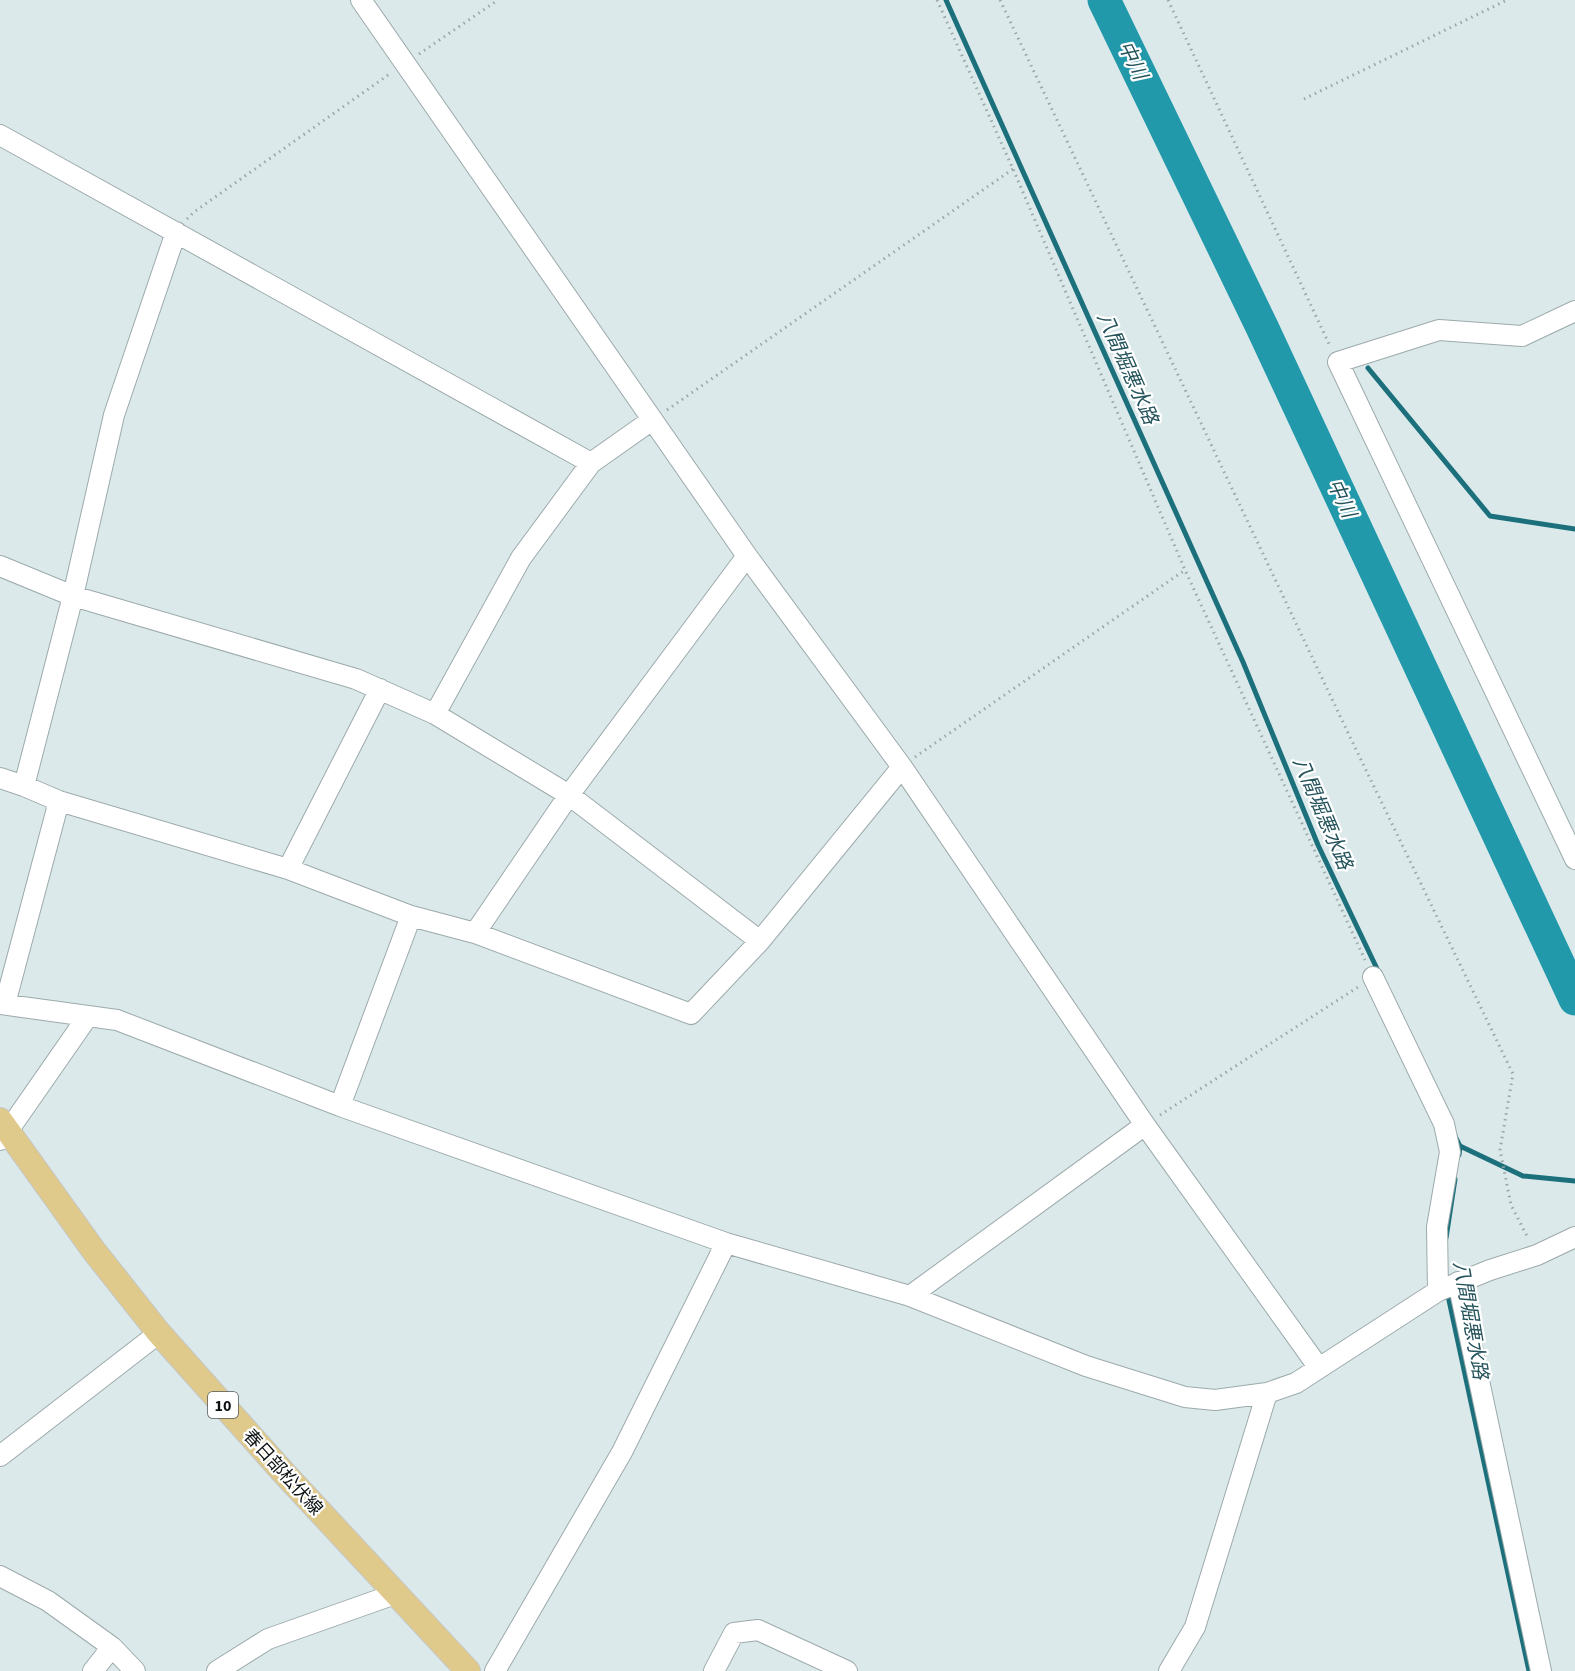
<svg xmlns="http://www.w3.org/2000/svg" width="1575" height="1671" font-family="'Source Sans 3','Noto Sans JP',sans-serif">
<rect width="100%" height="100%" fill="#dbe9eb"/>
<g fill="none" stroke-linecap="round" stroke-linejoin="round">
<!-- stream -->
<path stroke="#1b707c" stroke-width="5" d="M946,0l297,662 75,183 62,130
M1368,368l122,148 85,13
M1455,1136l5,10 -1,9
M1460,1146l63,30 52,5
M1446,1238l9,-59
M1447,1291l82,380"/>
<!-- river -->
<path stroke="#2199aa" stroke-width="33" d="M1104,0l158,327 313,672"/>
<defs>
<path id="minor" d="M361,0l386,556 155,211 243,358 174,243
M0,135l591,328
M1575,311l-53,25 -83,-6 -101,32 237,497
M0,566l73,30 283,83 79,35 134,81 191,146
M435,714l86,-156 70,-95 61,-43
M0,778l24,8 35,15 229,68 123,47 64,17 216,81 69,-73 142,-174
M24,786l49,-190 41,-181 62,-183
M288,869l92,-180
M475,933l94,-138 178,-239
M1373,977l71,147 6,28 -13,75 1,64
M0,1004l117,16 223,86 386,137 184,53 176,70 99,31 30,3 52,-7 29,-10 142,-92 52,-21 47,-15 38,-18
M5,1004l54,-203
M340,1106l71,-190
M0,1140l8,-9 80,-115
M1458,1282l83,389
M910,1296l235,-171
M0,1456l159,-123
M0,1576l48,25 64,46 23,24
M93,1671l19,-24
M217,1671l51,-32 127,-45
M495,1671l127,-219 104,-209
M714,1671l20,-38 24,-3 89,41
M1169,1671l26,-44 72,-234"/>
<path id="major" d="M0,1120l94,131 65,82 123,138 186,200"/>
</defs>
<!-- minor casing -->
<use href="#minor" stroke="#9daaac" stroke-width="22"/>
<!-- major casing -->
<use href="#major" stroke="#c5c6c6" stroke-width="26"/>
<!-- path -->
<path stroke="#9ba7a8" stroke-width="3" stroke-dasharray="1.5 4.5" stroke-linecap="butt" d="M937,0l76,169 172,401 180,390
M1000,0l350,737 163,337 -13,76 11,55 17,33
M1168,0l162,346
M419,54l79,-54
M1304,99l203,-99
M187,219l7,-7 197,-139
M667,410l346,-241
M915,757l270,-187
M1160,1115l198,-128"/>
<!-- minor -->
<use href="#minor" stroke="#fff" stroke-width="20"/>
<!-- major -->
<use href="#major" stroke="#dfca8c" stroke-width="24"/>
</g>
<g text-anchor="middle" stroke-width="4.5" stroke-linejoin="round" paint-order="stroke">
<!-- shield labels -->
<rect fill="#fff" stroke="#555859" stroke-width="1.5" x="208" y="1392" width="30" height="26" rx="4.5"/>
<g font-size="16" font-weight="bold" fill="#0c1112">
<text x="223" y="1411">10</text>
</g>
<!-- street labels -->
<g font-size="18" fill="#0c1112" stroke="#fff">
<text transform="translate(283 1472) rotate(48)" y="6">春日部松伏線</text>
</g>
<!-- water labels -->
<g font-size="20" font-style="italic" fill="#25545c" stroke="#fff">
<text transform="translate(1133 60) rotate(64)" y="7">中川</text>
<text transform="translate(1128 368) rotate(66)" y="7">八間堀悪水路</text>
<text transform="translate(1342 498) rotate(65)" y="7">中川</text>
<text transform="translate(1323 813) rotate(67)" y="7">八間堀悪水路</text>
<text transform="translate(1471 1320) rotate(80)" y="7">八間堀悪水路</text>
</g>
</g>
</svg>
